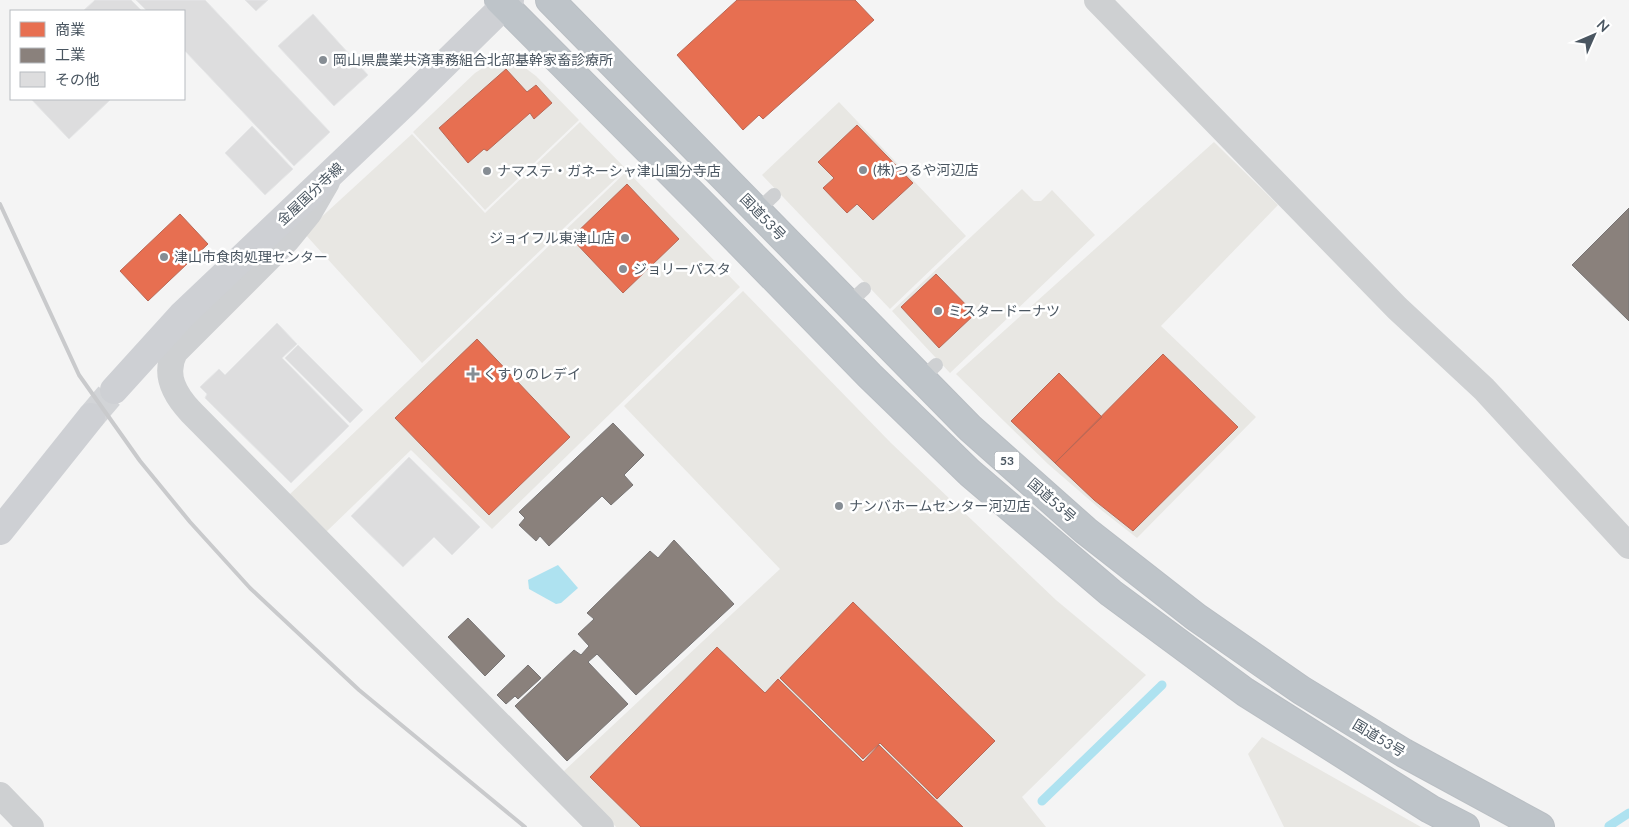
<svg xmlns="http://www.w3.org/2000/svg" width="1629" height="827" font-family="Lato,'Noto Sans JP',sans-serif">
<rect width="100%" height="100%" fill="#f4f4f4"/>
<!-- commercial -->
<path fill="#e8e7e3" d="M502,59l8,1 10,4 16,12 43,44 -94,90 -72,-78 62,-59 17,-11z
M839,102l127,134 -76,73 -128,-134z
M580,122l46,47 -204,194 -118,-130 108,-99 73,79z
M1214,142l64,63 -117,121 95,91 -119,121 -37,-29 -52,-45 -92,-90z
M627,171l113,116 -248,242 -81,-79 -85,82 -38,-36z
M1022,189l12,12h7l11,-11 43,45 -145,138 -58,-62z
M743,291l148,152 165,157 90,75 -124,122 24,30h-430l-52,-56 216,-202 -156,-163z
M1262,737l159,90h-137l-36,-73z"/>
<!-- water -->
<path fill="#aee2f0" d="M558,565l20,23 -17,15 -5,1 -27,-15 -1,-9z"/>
<!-- shops -->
<path fill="#e76f51" stroke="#b86856" d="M737,0h118l19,20 -111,99 -4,-4 -16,15 -66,-75z
M506,69l21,23 9,-7 16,18 -18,16 -4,-6 -43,38 -3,-2 -16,14 -29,-35z
M857,125l56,58 -40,37 -16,-16 -10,9 -24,-25 11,-10 -16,-16z
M627,184l52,55 -56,54 -52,-55z
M180,214l28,30 -60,57 -28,-30z
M936,274l39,40 -36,34 -38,-41z
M477,339l93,98 -81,78 -94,-97z
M1163,354l75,73 -105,104 -39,-31 -39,-37z
M1059,373l43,44 -47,46 -44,-42z
M853,602l142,139 -58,58 -57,-56 -17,16 -83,-81z
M717,647l48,46 13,-14 85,83 16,-17 84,82h-322l-51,-50z"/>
<!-- industry -->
<path fill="#8a817c" stroke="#777474" d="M1629,208v113l-57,-56z
M613,423l31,32 -20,20 9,10 -22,20 -9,-9 -53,50 -9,-10 -4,5 -17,-16 6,-7 -6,-6z
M674,540l60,64 -98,91 -39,-41 -9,8 40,42 -61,57 -52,-55 59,-56 7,5 8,-9 -11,-12 16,-15 -7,-6 63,-62 8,7z
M468,618l37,38 -20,20 -37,-39z
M528,665l13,13 -23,21 -3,-3 -9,8 -9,-9z"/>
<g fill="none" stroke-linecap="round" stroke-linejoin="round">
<!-- stream -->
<path stroke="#aee2f0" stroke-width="9" d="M1042,801l120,-116
M1609,826l20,-13"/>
</g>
<!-- building -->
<path fill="#ddddde" stroke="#e5e6e7" d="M95,0h36l11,11h-59z
M136,0h69l125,132 -36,34 -110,-116v-39h-37z
M245,0h23l-12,11z
M313,14l55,61 -34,31 -56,-60z
M31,99h80l-42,40z
M252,126l41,43 -28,26 -40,-42z
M277,323l20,21 -15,14 67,68 -58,57 -86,-85 2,-4 -7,-7 19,-18 6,6z
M298,345l65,65 -13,13 -65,-65z
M409,457l71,70 -28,28 -18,-18 -31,30 -52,-51z"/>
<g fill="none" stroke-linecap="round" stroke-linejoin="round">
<!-- secondary-tunnel -->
<path stroke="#d2d4d7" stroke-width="28" stroke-dasharray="28 14" stroke-linecap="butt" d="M91,417l23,-27"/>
<defs>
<path id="highway" d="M499,0l207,208 164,168 100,97 141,120 134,99 185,117 35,18
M550,0l420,428 116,103 110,86 105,73 103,63 136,74"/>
</defs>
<!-- highway casing -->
<use href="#highway" stroke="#b9bec3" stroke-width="30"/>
<!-- lane -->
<path stroke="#ced0d2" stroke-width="14" d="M757,211l17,-16
M848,304l16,-15
M921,379l15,-14"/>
<!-- street -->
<path stroke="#ced0d2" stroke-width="26" d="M1097,0l300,308 87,81 145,157
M327,182l-18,31 -22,27 -112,112c-12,23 0,43 16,60l410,415
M0,795l31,32"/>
<!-- secondary -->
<path stroke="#ced0d4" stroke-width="28" d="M114,390l68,-75 224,-213 104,-102
M0,531l91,-114"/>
<!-- highway -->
<use href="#highway" stroke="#bec4c9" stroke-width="28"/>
<!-- rail -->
<path stroke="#c9cacc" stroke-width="4" d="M0,204l79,171 61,86 50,61 60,66 109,102 166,137"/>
</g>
<!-- markers -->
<g fill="#868d94" stroke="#fff" stroke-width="2">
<circle cx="323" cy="60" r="5"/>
<circle cx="863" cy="170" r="5"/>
<circle cx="487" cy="171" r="5"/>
<circle cx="625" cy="238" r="5"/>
<circle cx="164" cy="257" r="5"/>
<circle cx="623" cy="269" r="5"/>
<circle cx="938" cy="311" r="5"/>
<path d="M470.5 366.5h5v5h5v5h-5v5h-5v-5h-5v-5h5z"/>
<circle cx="839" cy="506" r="5"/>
</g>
<g text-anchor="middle" stroke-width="5" stroke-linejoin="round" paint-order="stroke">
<!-- shield labels -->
<rect fill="#fff" stroke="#808990" stroke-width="1" x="994.5" y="451.5" width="25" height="19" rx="4"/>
<g font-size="12" font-weight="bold" fill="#4a5661">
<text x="1007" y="465">53</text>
</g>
<!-- poi labels -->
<g font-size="14" fill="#4a5661" stroke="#fff" text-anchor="start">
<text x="333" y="65">岡山県農業共済事務組合北部基幹家畜診療所</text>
<text x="873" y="175">(株)つるや河辺店</text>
<text x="497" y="176">ナマステ・ガネーシャ津山国分寺店</text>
<text x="615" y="243" text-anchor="end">ジョイフル東津山店</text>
<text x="174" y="262">津山市食肉処理センター</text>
<text x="633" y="274">ジョリーパスタ</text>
<text x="948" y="316">ミスタードーナツ</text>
<text x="483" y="379">くすりのレデイ</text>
<text x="849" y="511">ナンバホームセンター河辺店</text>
</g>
<!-- street labels -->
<g font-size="14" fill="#4a5661" stroke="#fff">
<text transform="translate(310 194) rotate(-43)" y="5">金屋国分寺線</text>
<text transform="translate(763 217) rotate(46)" y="5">国道53号</text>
<text transform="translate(1052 500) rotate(41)" y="5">国道53号</text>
<text transform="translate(1379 738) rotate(31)" y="5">国道53号</text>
</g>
</g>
<!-- legend -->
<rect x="10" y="10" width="175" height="90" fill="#ffffff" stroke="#b7bbc0"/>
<rect x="20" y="22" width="25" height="15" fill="#e76f51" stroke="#b7bbc0"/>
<text x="55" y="35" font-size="15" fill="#4a5661">商業</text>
<rect x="20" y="48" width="25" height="15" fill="#8a817c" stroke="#b7bbc0"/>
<text x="55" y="60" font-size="15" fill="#4a5661">工業</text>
<rect x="20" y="72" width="25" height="15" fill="#ddddde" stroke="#b7bbc0"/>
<text x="55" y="85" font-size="15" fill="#4a5661">その他</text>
<!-- north arrow -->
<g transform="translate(1594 35) rotate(45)" stroke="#ffffff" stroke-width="4" paint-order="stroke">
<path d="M0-4L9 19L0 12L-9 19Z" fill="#4a5661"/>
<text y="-8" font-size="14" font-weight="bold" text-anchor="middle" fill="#4a5661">N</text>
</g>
</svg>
